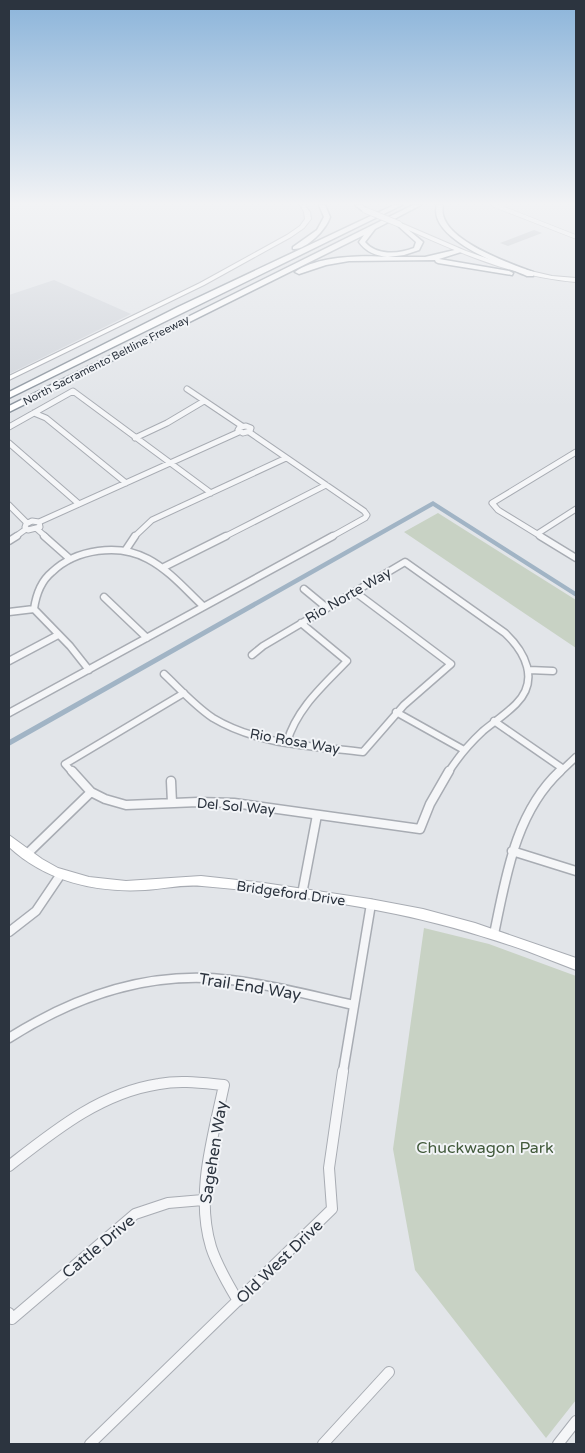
<svg xmlns="http://www.w3.org/2000/svg" width="585" height="1453" font-family="'Varela Round',sans-serif">
<rect width="100%" height="100%" fill="#e2e5e9"/>
<!-- built -->
<path fill="#d1d5db" d="M54,280l77,34 -122,60v-79z"/>
<!-- green -->
<path fill="#c8d2c4" d="M438,513l138,87v48l-172,-116z
M424,928l65,16 87,32v424l-30,38 -131,-168 -22,-121z"/>
<g fill="none" stroke-linecap="round" stroke-linejoin="round">
<!-- canal -->
<path fill="#a1b4c5" fill-rule="evenodd" d="M433,501l143,91v5l-143,-91 -424,240v-6z"/>
</g>
<!-- building -->
<path fill="#babfc5" d="M534,230l8,3 -34,13 -8,-3z"/>
<g fill="none" stroke-linecap="round" stroke-linejoin="round">
<defs>
<path id="street-far4" d="M494,205l82,32"/>
<path id="street-far3" d="M187,389l55,37
M34,413l12,5 80,65
M246,426l5,2 -1,3 -7,2 -5,-3 2,-3z
M9,427l64,-36 138,102
M249,432l115,79 3,4 -2,3 -34,19
M135,438l32,-15 37,-22
M9,443l70,61
M9,505l18,18
M32,521l7,1 1,5 -12,3 -3,-3 1,-3z
M39,522l200,-90
M37,529l9,8
M537,534l39,-25
M15,537l11,-8
M134,537l18,-17 134,-62
M224,537l102,-52
M542,537l-44,-27 -6,-7 84,-51"/>
<path id="street-far2" d="M44,536l26,23
M540,536l36,22
M9,541l8,-5
M125,551l10,-15
M162,568l64,-32
M304,589l23,19
M104,597l43,41
M9,612l25,-3
M252,655l11,-9 142,-84 100,71c20,19 35,47 11,71 -10,10 -22,18 -33,27 -13,12 -25,26 -35,42
M9,661l49,-26
M89,670l-19,-24 -36,-37c2,-14 7,-28 18,-37 24,-23 67,-29 96,-13 21,11 38,31 55,47
M529,670l24,1
M164,674c16,15 31,32 49,44 45,27 99,28 150,34l41,-47 47,-41 -96,-72
M396,712l68,38
M9,713l324,-177
M494,721l68,47
M287,742c10,-34 36,-56 60,-81l-46,-38
M73,773l-8,-9 119,-71
M559,773l17,-16"/>
<path id="street-far1" d="M72,771l19,21 14,7 21,6 72,-3 36,1 186,26 10,-25 19,-33
M171,781l1,22
M512,851l64,20
M26,855l65,-63
M302,894l15,-79
M9,932l27,-21 25,-37
M494,934c12,-57 21,-121 66,-163
M9,1038c68,-43 141,-68 222,-58 42,5 82,16 123,25
M343,1072l28,-168"/>
<path id="street" d="M9,1166c45,-35 91,-73 150,-82 21,-4 43,-1 65,1 -11,52 -29,109 -13,162 6,19 17,37 27,54
M9,1313l3,6 123,-105 33,-11 35,-3
M90,1444l242,-235 -3,-41 14,-97
M323,1444l66,-72
M558,1444l18,-23"/>
<path id="secondary" d="M300,205h4l6,7 1,7 -7,9 -13,9 -87,48 -195,95v-4l191,-93 87,-48 13,-9 5,-7 -1,-7z
M397,223h4l65,28 43,15 43,10 24,2v4c-64,-5 -121,-31 -179,-57z
M9,835l33,24 16,9 31,9 37,4 75,-5 63,7 106,16 53,10 52,14 101,35v12c-16,-6 -33,-13 -49,-19 -43,-15 -87,-28 -131,-37 -64,-13 -130,-23 -194,-28 -20,-2 -38,3 -57,4 -50,3 -99,-9 -136,-43z"/>
<path id="highway" d="M319,205h6l5,12c-4,13 -24,33 -37,32v-2l24,-17 7,-13z
M355,205h7l6,5 -5,1z
M394,205h8l-393,193v-6l169,-85z
M413,205h8l-46,24 -10,13c12,14 34,12 49,6l2,-6 -19,-17 -1,-1 3,-2 24,20 -4,8 -15,5 -16,2h37l34,-8 2,1v2l-22,7 70,12 4,2 -1,2 -74,-12 -2,-1 -1,-2 -86,1 -23,4 -27,9 -4,-2c22,-16 66,-17 92,-15 -12,-2 -21,-5 -28,-15l5,-7 -355,177v-6z
M437,205h6c-8,33 66,58 90,67v4h-6c-23,-10 -100,-38 -90,-71z"/>
</defs>
<!-- street-far4 casing -->
<use href="#street-far4" stroke="#a8acb3" stroke-width="5"/>
<!-- street-far3 casing -->
<use href="#street-far3" stroke="#a8acb3" stroke-width="7"/>
<!-- street-far2 casing -->
<use href="#street-far2" stroke="#a8acb3" stroke-width="9"/>
<!-- street-far1 casing -->
<use href="#street-far1" stroke="#a8acb3" stroke-width="11"/>
<!-- street casing -->
<use href="#street" stroke="#a8acb3" stroke-width="12"/>
<!-- secondary casing -->
<use href="#secondary" stroke="#a8acb3" stroke-width="2"/>
<!-- highway casing -->
<use href="#highway" stroke="#8b949e" stroke-width="3"/>
<!-- street-far4 -->
<use href="#street-far4" stroke="#f5f6f8" stroke-width="4"/>
<!-- street-far3 -->
<use href="#street-far3" stroke="#f5f6f8" stroke-width="5"/>
<!-- street-far2 -->
<use href="#street-far2" stroke="#f5f6f8" stroke-width="6"/>
<!-- street-far1 -->
<use href="#street-far1" stroke="#f5f6f8" stroke-width="8"/>
<!-- street -->
<use href="#street" stroke="#f5f6f8" stroke-width="10"/>
<!-- secondary -->
<use href="#secondary" fill="#fff" fill-rule="evenodd"/>
<!-- highway -->
<use href="#highway" fill="#fff" fill-rule="evenodd"/>
<defs>
<path id="secondary-bridge" d="M365,210l34,14"/>
</defs>
<!-- secondary-bridge casing -->
<use href="#secondary-bridge" stroke="#a8acb3" stroke-width="7" stroke-linecap="butt"/>
<!-- secondary-bridge -->
<use href="#secondary-bridge" stroke="#fff" stroke-width="5.5"/>
</g>
<!-- sky -->
<linearGradient id="sky" x2="0" y2="1"><stop stop-color="#8bb4da"/><stop offset="0.5" stop-color="#f2f3f5"/><stop offset="1" stop-color="#f2f3f5" stop-opacity="0"/></linearGradient>
<rect width="585" height="408" fill="url(#sky)"/>
<g text-anchor="middle" stroke-width="4" stroke-linejoin="round" paint-order="stroke">
<!-- far-street labels -->
<g font-size="11" fill="#2c343f" stroke="#f2f4f7">
<text transform="translate(106 360) rotate(-27)" y="4">North Sacramento Beltline Freeway</text>
</g>
<!-- street labels -->
<g font-size="14" fill="#2c343f" stroke="#f2f4f7">
<text transform="translate(348 595) rotate(-30)" y="5">Rio Norte Way</text>
<text transform="translate(295 741) rotate(10)" y="5">Rio Rosa Way</text>
<text transform="translate(236 806) rotate(5)" y="5">Del Sol Way</text>
<text transform="translate(291 893) rotate(8)" y="5">Bridgeford Drive</text>
</g>
<!-- near-street labels -->
<g font-size="16" fill="#2c343f" stroke="#f2f4f7">
<text transform="translate(250 986) rotate(9)" y="6">Trail End Way</text>
<text transform="translate(213 1152) rotate(-81)" y="6">Sagehen Way</text>
<text transform="translate(98 1246) rotate(-40)" y="6">Cattle Drive</text>
<text transform="translate(279 1261) rotate(-44)" y="6">Old West Drive</text>
</g>
<!-- near-park labels -->
<g font-size="16" fill="#425a3b" stroke="#f2f4f7">
<text x="485" y="1153">Chuckwagon Park</text>
</g>
</g>
<!-- border -->
<rect width="585" height="1453" fill="none" stroke="#2c343f" stroke-width="20"/>
</svg>
